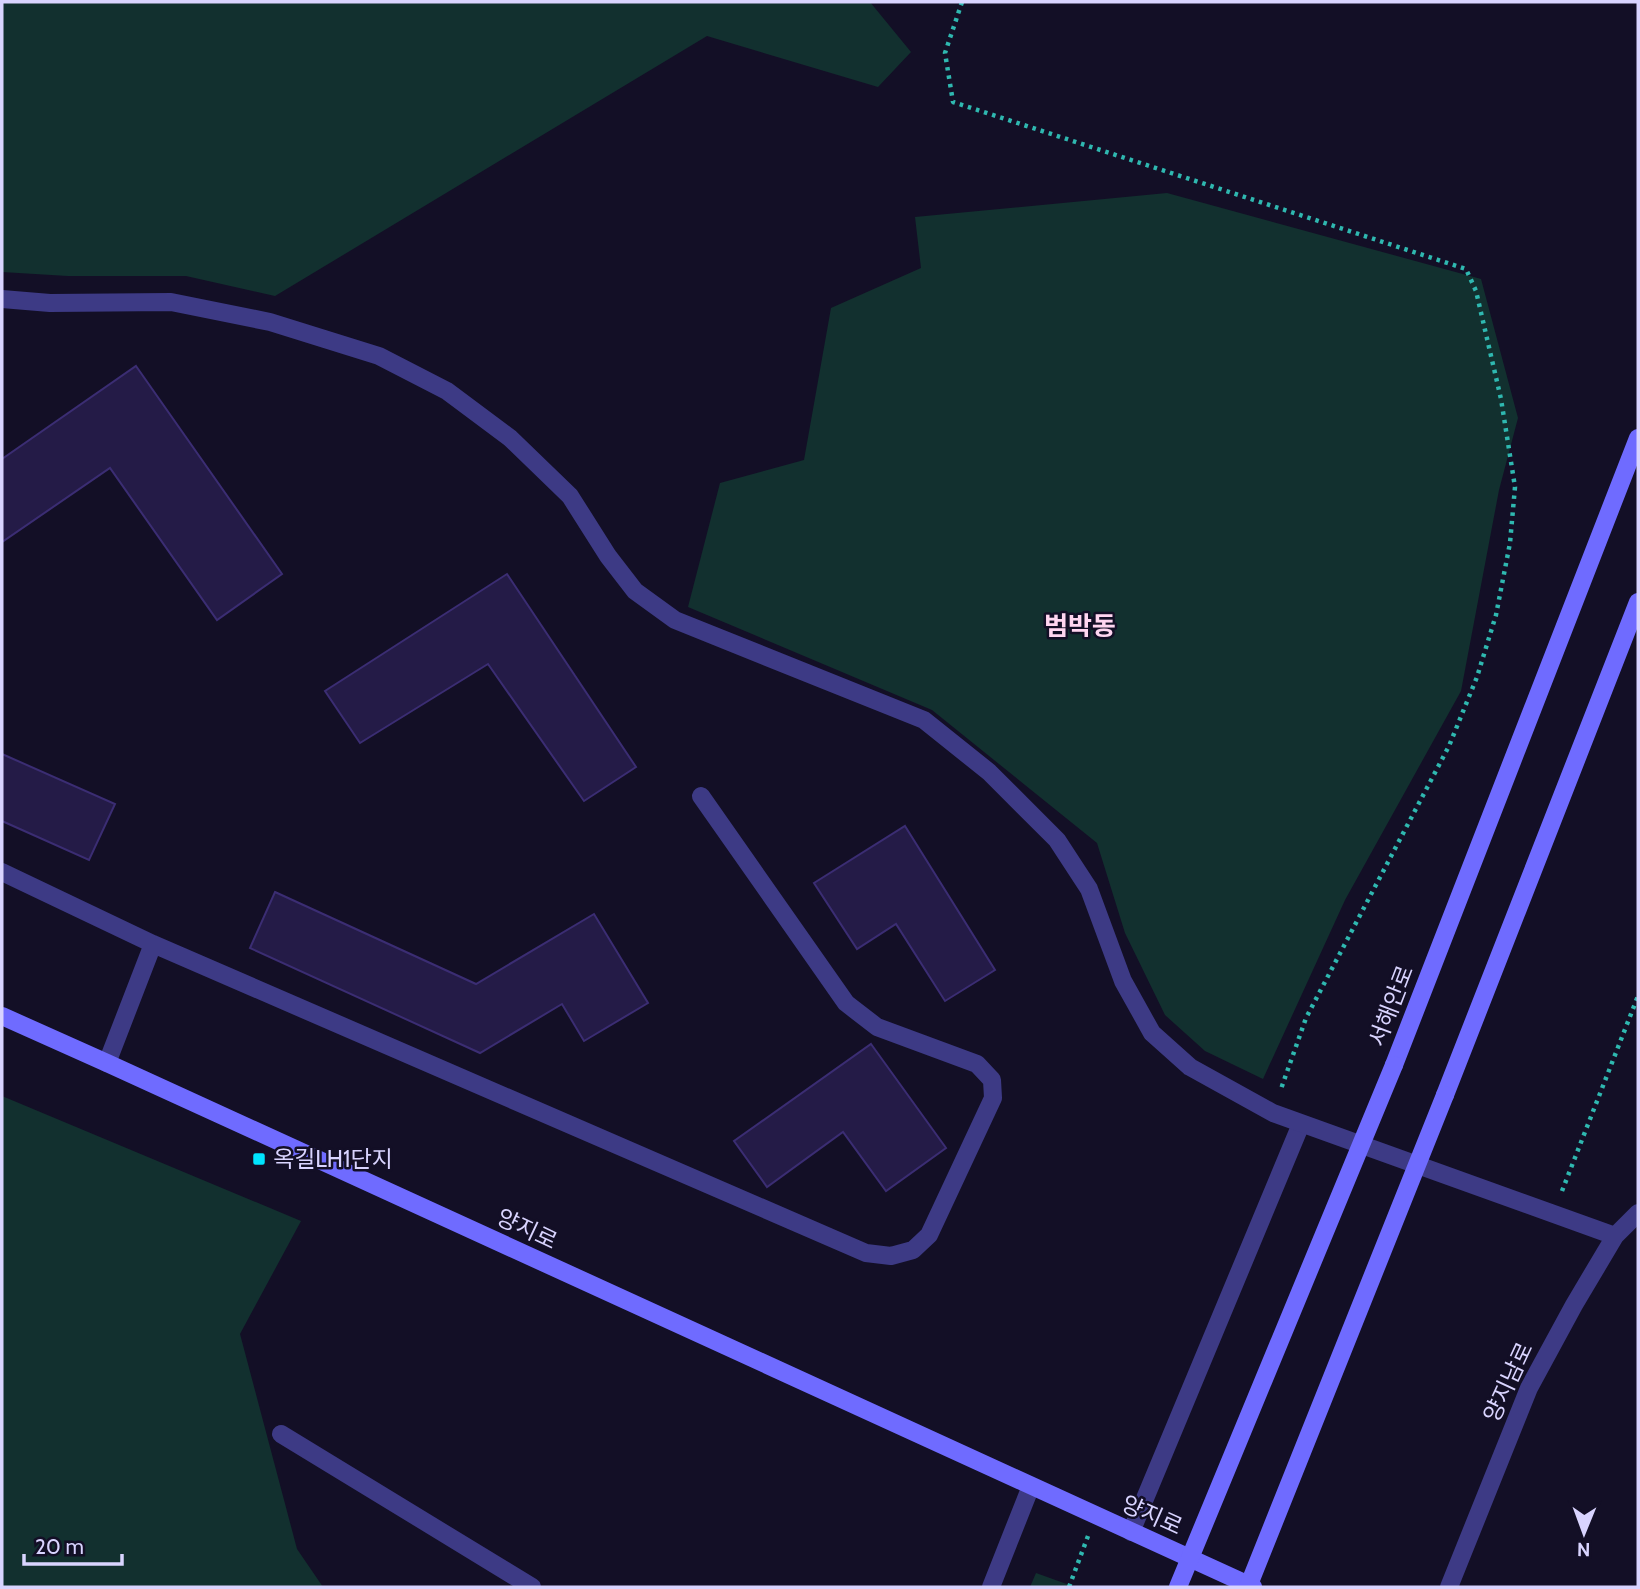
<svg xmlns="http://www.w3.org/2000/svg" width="1640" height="1589" font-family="Cabin,'Noto Sans KR',sans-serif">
<rect width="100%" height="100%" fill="#130f26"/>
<!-- green -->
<path fill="#12302f" d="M2,2h868l41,50 -33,35 -171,-51 -432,260 -89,-20h-118l-66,-4z
M1167,193l314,86 37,139 -19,72 -38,201 -116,209 -82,179 -58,-28 -40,-36 -40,-82 -28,-90 -165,-133 -244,-103 32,-124 84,-23 27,-152 90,-40 -6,-51z
M2,1096l299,125 -61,113 57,215 26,38h-321z
M1036,1573l39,14h-45z"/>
<!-- building -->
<path fill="#241b47" stroke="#3b2d73" stroke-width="2" d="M136,366l146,208 -65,46 -107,-152 -108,74v-83z
M507,574l129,193 -52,34 -96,-137 -128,79 -35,-52z
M2,754l113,50 -26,56 -87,-39z
M905,826l90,144 -50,31 -49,-77 -39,25 -43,-66z
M275,892l201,92 118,-70 54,89 -64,38 -22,-37 -82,49 -230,-105z
M871,1044l75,104 -60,43 -43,-59 -76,55 -33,-46z"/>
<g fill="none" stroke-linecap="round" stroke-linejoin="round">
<!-- path -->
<path stroke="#2fb8b0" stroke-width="4.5" stroke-dasharray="3.5 5" stroke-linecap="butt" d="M962,2l-17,51 8,49 513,167 10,22 25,108 14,88 -5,56 -14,72 -19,62 -28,69 -143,272 -25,71
M1562,1191l76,-195
M1069,1587l19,-51"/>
<!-- lane -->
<path stroke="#3d3a85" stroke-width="18" d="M281,1434l251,153
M1131,1532l170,-408
M991,1587l40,-101"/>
<!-- street -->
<path stroke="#3d3a85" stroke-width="18" d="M2,299l48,4 121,-1 99,20 109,34 68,35 63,47 60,58 38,60 27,35 40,29 249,100 65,52 68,68 32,49 34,92 29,52 38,34 83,46 342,123
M2,872l151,72 713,309 25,3 22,-6 16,-15 64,-137 -1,-18 -15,-16 -100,-37 -31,-24 -145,-207
M107,1063l46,-119
M1449,1587l80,-199 45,-83 41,-69 23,-23"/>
<!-- secondary -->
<path stroke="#6f6bff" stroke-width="18" d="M2,1016l105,47 1146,524
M1394,1065l244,-627
M1445,1095l193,-493"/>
<!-- secondary-bridge -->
<path stroke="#6f6bff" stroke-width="18" d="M1178,1587l216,-522
M1248,1587l197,-492"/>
</g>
<!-- markers -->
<rect fill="#00e5ff" stroke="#130f26" stroke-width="2.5" x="252" y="1152" width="14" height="14" rx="3.5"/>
<g text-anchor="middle" stroke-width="5" stroke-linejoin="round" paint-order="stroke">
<!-- street labels -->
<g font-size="23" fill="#d9d4ff" stroke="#130f26">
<text transform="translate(1391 1006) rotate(-69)" y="8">서해안로</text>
<text transform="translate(527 1229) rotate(25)" y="8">양지로</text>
<text transform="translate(1508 1382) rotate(-65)" y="8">양지남로</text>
<text transform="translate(1152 1515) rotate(24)" y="8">양지로</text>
</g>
<!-- poi labels -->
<g font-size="23" fill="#d9d4ff" stroke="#130f26" text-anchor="start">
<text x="273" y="1167">옥길LH1단지</text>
</g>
<!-- quarter labels -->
<g font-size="26" font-weight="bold" fill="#ffd6f0" stroke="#130f26">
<text x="1080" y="635">범박동</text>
</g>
</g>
<!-- border -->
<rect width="1640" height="1589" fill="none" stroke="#d9d4ff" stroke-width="7"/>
<!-- north arrow -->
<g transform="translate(1584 1533) rotate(181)" stroke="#130f26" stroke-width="5" paint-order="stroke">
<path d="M0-5L12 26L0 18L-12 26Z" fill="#d9d4ff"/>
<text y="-10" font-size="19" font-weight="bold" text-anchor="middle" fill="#d9d4ff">N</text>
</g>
<!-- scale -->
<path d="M24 1554v10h98v-10" fill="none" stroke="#d9d4ff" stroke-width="3.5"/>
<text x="35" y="1554" font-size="21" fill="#d9d4ff" stroke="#130f26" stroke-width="5" paint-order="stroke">20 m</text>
</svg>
